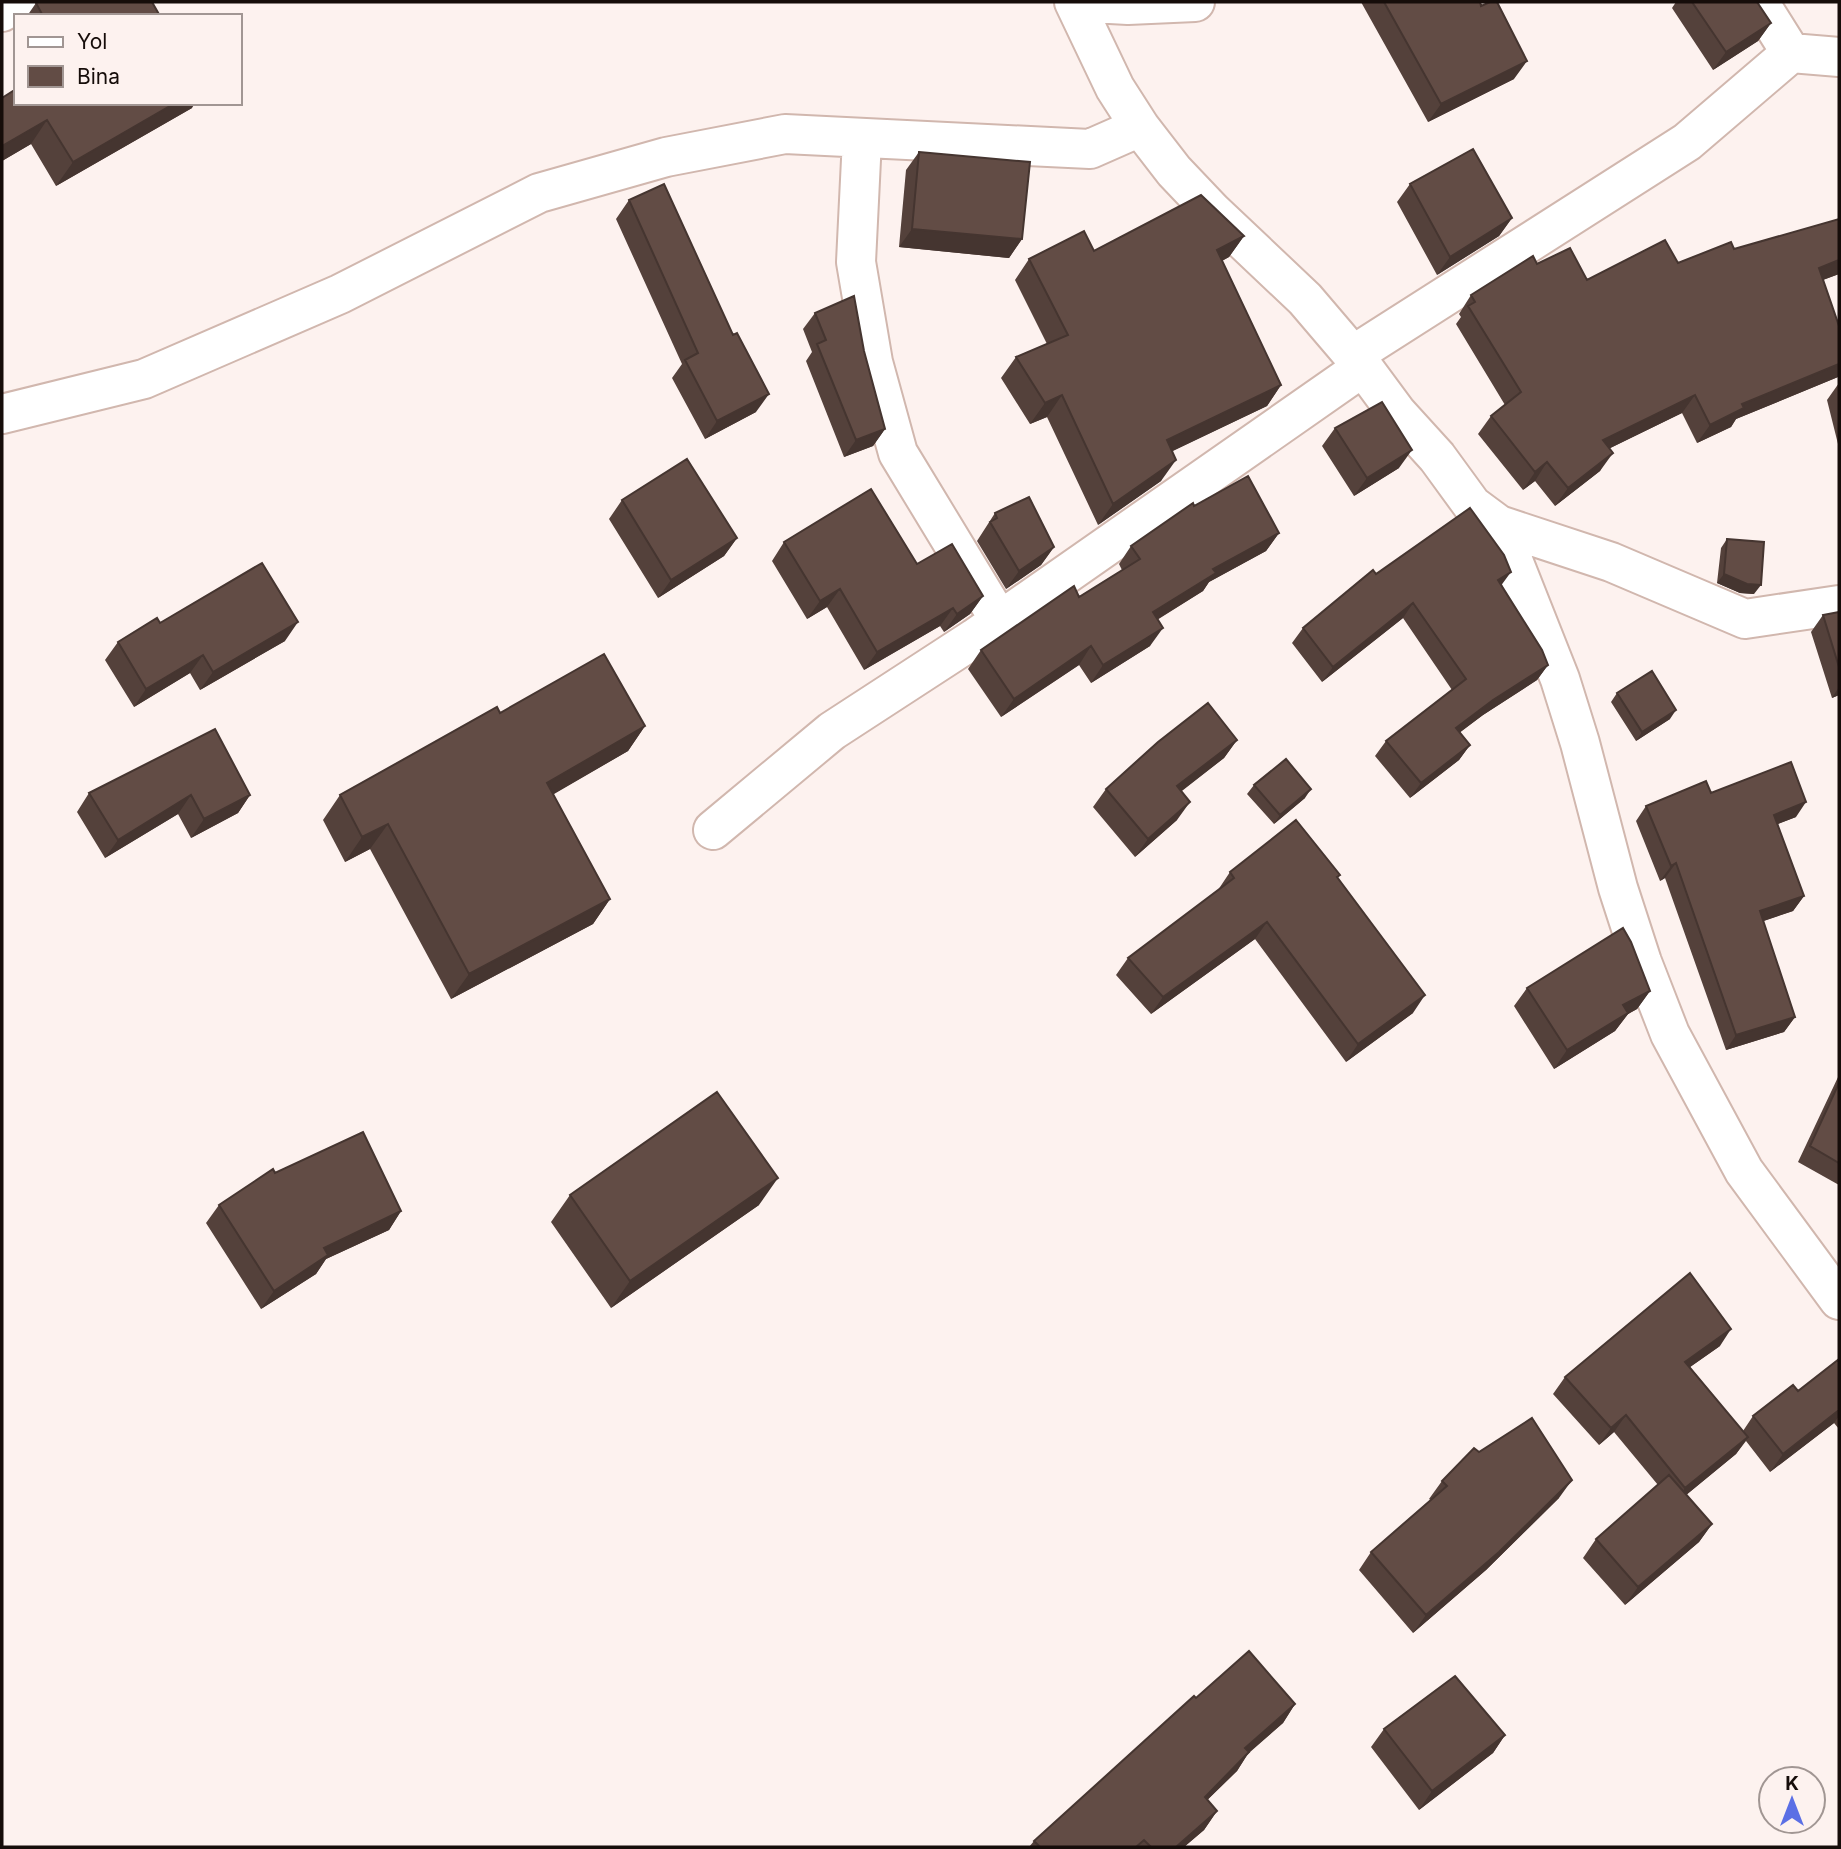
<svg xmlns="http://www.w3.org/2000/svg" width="1841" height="1849" font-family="Inter,sans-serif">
<rect width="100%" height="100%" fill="#fdf2ef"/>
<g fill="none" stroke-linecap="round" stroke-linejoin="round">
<defs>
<path id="minor" d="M1074,2l41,86 25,39 34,44 38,40 93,88 58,68 34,46 40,44 35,48 27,20 61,154 20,64 38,145 24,74 28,72 74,137 95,129
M1074,2l54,3 67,-3
M1759,2l32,51
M2,12l15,-10
M862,139l-6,123 17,100 25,91 102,168
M1353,355l334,-213 104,-89 48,4
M2,414l142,-35 196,-85 199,-101 127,-36 119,-23 305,15 50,-22
M1499,525l112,37 134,57 94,-14
M713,830l119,-99 143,-93 388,-271"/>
</defs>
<!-- minor casing -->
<use href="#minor" stroke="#d1b7ae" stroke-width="42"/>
<!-- minor -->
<use href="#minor" stroke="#fff" stroke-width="38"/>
</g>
<!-- wall -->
<path fill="#54413b" d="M1361,2h119l34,77 -86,43z
M1676,2h81l14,21 -13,18 -45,29 -41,-62z
M36,3l124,13h-133z
M2,98l190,10 -136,78 -25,-42 -29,17z
M919,152l103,87 -13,19 -110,-11 7,-77z
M1410,184l102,34 -13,18 -62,39 -40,-73z
M629,200l127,212 -51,27 -33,-61 10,-14 -66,-145z
M1244,236l-15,21 -7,4 59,124 -14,21 -95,45 -11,30 -63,44 -51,-108 -17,7 -29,-46 15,-21 31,-13 -32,-64 14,-21 65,-8z
M1734,249l105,25 -16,6 15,97 -102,42 -5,8 -34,16 -15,-30 -72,35 -10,23 -45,35 -20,-25 -12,9 -45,-56 13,-18 14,-11 -49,-81 5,-7 -2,-3 12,-19 66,-31 50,16 91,-17z
M815,313l49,38 21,78 -12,17 -29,11 -38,-96 6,-9 -9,-23z
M1839,383v65l-12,-48z
M1335,428l64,40 -45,28 -32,-50z
M622,500l115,38 -13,18 -66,42 -49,-79z
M1194,506l85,27 -13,18 -57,31 -6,9 -46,29 -7,26 -59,37 -12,-18 -78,52 -33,-48 13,-19 98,-53 43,-27 -3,-6 12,-18z
M995,513l59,34 -13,18 -35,24 -29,-48z
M1727,539l27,55 -14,-1 -23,-10 4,-35z
M784,542l133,22 66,32 -13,18 -26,18 -4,-6 -76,44 -37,-63 -20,12 -35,-58z
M1376,574l125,11 47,80 -11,15 -54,35 -23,17 10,13 -11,15 -49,38 -35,-42 11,-15 66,-51 -49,-72 -81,64 -30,-39 11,-15z
M1839,612v83l-7,3 -21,-66 12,-17z
M160,623l125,18 -85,49 -10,-17 -56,34 -29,-47 13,-18z
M1617,693l53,26 -34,22 -25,-39z
M500,713l145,13 -17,25 -75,43 57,105 -17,25 -142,75 -81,-150 -25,13 -22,-42 17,-25z
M1237,740l-13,18 -43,33 -4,29 -42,37 -42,-50 13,-18z
M1254,785l51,13 -31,26 -27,-30z
M89,793l161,2 -12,18 -47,25 -13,-24 -73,44 -28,-46z
M1711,793l85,24 -19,7 27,72 -11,15 -30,10 32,96 -11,15 -58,18 -61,-172 -5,3 -24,-60 10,-15z
M1230,872l108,5 75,136 -67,49 -91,-123 -104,75 -35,-39 12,-17 90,-68z
M1527,988l123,3 -13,18 -9,5 -13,17 -61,38 -40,-63z
M1839,1075v110l-41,-23z
M275,1173l126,38 -12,19 -63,29 -10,15 -55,35 -55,-86 13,-18z
M570,1195l189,10 -148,103 -60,-86z
M1720,1346l-30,21 53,64 10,-15 45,-25 41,-32v70l-5,-6 -64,49 -24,-31 -10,13 -50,41 26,29 -13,18 -74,63 -42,-47 13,-19 62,-54 -44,-53 -15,13 -46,-51 12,-17z
M1479,1452l80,46 -73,72 -73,63 -54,-63 12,-18 60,-52 -2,-1 13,-18z
M1196,1698l99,6 -12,19 -34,29 -12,19 -30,29 10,11 -13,19 -20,17h-155l5,-6z
M1384,1729l121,6 -12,18 -74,57 -48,-63z"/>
<!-- shaded-wall -->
<path fill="#453530" d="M1771,23l-13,18 -45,29 13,-18z
M1527,61l-13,18 -86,43 13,-18z
M175,103h20l-3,5 -136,78 17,-24z
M47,120l-16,24 -29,17v-15z
M1512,218l-13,18 -62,39 13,-18z
M912,229l110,10 -13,19 -110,-11z
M1244,236l-15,21 -27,14 15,-21z
M1839,260v14l-33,12 13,-18z
M1839,364v12l-1,1 -102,42 -5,8 -34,16 13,-18 32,-21z
M1281,385l-14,21 -115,55 15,-21z
M769,394l-13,18 -51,27 12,-18z
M1062,395l-15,22 -17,7 15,-21z
M1695,395l-13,18 -92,45 13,-18z
M885,429l-12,17 -29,11 12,-17z
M1412,450l-13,18 -45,28 13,-18z
M1613,453l-13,18 -45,35 13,-18z
M1176,460l-15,21 -63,44 15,-21z
M1547,462l-12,19 -12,9 12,-18z
M1279,533l-13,18 -57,31 -6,9 -63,39 13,-18 60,-43z
M737,538l-13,18 -66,42 13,-18z
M1054,547l-13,18 -35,24 13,-18z
M1511,572l-11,15 -2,-7z
M1724,574l37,11 -7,9 -14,-1 -23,-10z
M840,589l-13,18 -20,12 13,-18z
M983,596l-13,18 -26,18 13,-18z
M1413,603l-10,15 -81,64 11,-15z
M953,608l-13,18 -76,44 13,-18z
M298,622l-13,19 -85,49 13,-18z
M1163,628l-13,18 -59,37 12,-18z
M1091,646l-12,19 -78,52 13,-18z
M203,655l-13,18 -56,34 12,-18z
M1548,665l-11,15 -54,35 -37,28 10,-15 37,-28z
M1839,687v8l-7,3z
M1676,710l-6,9 -34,22 6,-9z
M645,726l-17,25 -98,57 17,-25z
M1237,740l-13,18 -60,47 13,-19z
M1470,745l-11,15 -49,38 11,-15z
M1311,789l-6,9 -31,26 6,-9z
M191,795l-13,19 -73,44 13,-18z
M250,795l-12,18 -47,25 13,-19z
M1190,802l-13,18 -42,37 13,-18z
M1806,802l-10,15 -33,13 11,-15z
M388,824l-18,25 -25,13 17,-25z
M1676,863l-11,15 -5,3 11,-15z
M1804,896l-11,15 -44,15 11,-15z
M610,899l-17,25 -142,75 18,-25z
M1267,922l-12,17 -104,75 12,-17z
M1650,991l-13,18 -9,5 -13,17 -61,38 13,-19 56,-45z
M1425,995l-12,18 -67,49 12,-18z
M1795,1017l-11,15 -58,18 10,-15z
M778,1178l-19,27 -148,103 19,-27z
M401,1211l-12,19 -63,29 -10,15 -55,35 13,-18 50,-43z
M1731,1329l-11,17 -47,33 12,-17z
M1839,1410v6l-5,7 -64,49 13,-18z
M1626,1415l-12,17 -15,13 12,-17z
M1748,1437l-12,17 -62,51 11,-17z
M1572,1480l-13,18 -73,72 -73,63 13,-18z
M1712,1524l-13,18 -74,63 13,-18z
M1295,1704l-12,19 -50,44 12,-19z
M1505,1735l-12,18 -74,57 13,-19z
M1249,1752l-12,19 -45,44 13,-18z
M1217,1811l-13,19 -20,17h-8z"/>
<!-- building -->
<path fill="#624c45" stroke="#453530" stroke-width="2" d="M38,2h114l8,14h-117l-7,-13z
M1384,2h96l1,4 9,-4h7l30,59 -86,43z
M1692,2h65l14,21 -45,29z
M16,89v14h159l-102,59 -26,-42 -45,26v-48z
M1473,149l39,69 -62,39 -40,-73z
M919,152l111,10 -8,77 -110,-10z
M664,184l69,151 4,-2 32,61 -52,27 -32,-61 13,-7 -69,-153z
M1201,195l43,41 -27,14 64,135 -114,55 9,20 -63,44 -51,-109 -17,8 -29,-46 52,-22 -39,-76 55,-28 10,20z
M1839,219v41l-20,8 20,58v38l-97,40 2,4 -34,17 -15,-30 -92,45 10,13 -45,35 -21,-26 -12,10 -44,-56 30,-24 -53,-86 7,-4 -4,-7 62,-39 4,8 33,-16 17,32 78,-40 13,23 53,-21 3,7z
M854,296l10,55 21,78 -29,11 -39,-96 9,-4 -11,-27z
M1382,402l30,48 -45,28 -32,-50z
M687,459l50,79 -66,42 -49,-80z
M1248,476l31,57 -66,36 3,4 -63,39 10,16 -60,37 -12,-19 -77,53 -33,-49 93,-64 5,11 61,-38 -9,-13 62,-43 1,3z
M871,489l46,75 35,-20 31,52 -26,18 -4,-6 -76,44 -37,-63 -20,12 -36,-59z
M1029,497l25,50 -35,24 -29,-49 7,-4 -2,-5z
M1470,508l34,47 7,17 -13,8 44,70 6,15 -55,35 -37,28 14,17 -49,38 -35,-42 80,-62 -53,-76 -80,64 -30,-39 70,-58 3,4z
M1727,539l37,3 -3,43 -14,-1 -23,-10z
M262,563l36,59 -85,50 -10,-17 -57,34 -28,-47 39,-24 3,5z
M1839,612v55l-16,-52z
M604,654l41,72 -98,57 63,116 -141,75 -81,-150 -26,13 -22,-42 157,-88 3,6z
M1652,671l24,39 -34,22 -25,-39z
M1208,703l29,37 -60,46 13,16 -42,37 -42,-50 52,-47z
M215,729l35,66 -46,24 -13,-24 -73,45 -29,-47z
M1286,759l25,30 -31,26 -26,-30z
M1791,762l15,40 -32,13 30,81 -44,15 35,106 -59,18 -60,-172 -5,3 -25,-60 60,-25 5,12z
M1296,820l44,55 -3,2 88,118 -67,49 -91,-122 -104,75 -35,-39 106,-80 -4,-6z
M1623,928l8,14 19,49 -27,14 5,8 -61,37 -40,-62z
M1839,1083v80l-29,-17z
M717,1092l61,86 -148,103 -60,-86z
M363,1132l38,79 -77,37 4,7 -54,36 -55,-86 54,-36 2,4z
M1690,1273l41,56 -46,33 63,75 -63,51 -59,-73 -15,13 -46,-51z
M1839,1359v51l-56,44 -30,-38 40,-31 5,6z
M1532,1418l40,62 -73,72 -73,63 -55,-63 76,-66 -5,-5 32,-33 5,4z
M1669,1475l43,49 -74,63 -42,-48z
M1249,1651l46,53 -50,44 4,4 -44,45 12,14 -41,36h-25l-7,-7 -8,7h-96l-6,-6 160,-145 2,2z
M1455,1676l50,59 -73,56 -48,-62z"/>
<!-- border -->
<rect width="1841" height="1849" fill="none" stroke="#160d0a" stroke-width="7"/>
<!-- legend -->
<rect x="14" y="14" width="228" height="91" fill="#fdf2ef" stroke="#a19693" stroke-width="2"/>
<rect x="28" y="37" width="35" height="10" fill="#ffffff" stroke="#a19693" stroke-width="2"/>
<text x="77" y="49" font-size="21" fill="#160d0a">Yol</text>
<rect x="28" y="66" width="35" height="21" fill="#624c45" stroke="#a19693" stroke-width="2"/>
<text x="77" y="84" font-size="21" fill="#160d0a">Bina</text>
<!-- north arrow -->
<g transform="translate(1792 1800)"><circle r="33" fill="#fdf2ef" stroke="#a19693" stroke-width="2"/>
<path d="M0-5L12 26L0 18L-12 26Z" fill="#5b6fe5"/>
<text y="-10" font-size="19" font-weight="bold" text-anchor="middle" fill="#160d0a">K</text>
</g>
</svg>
